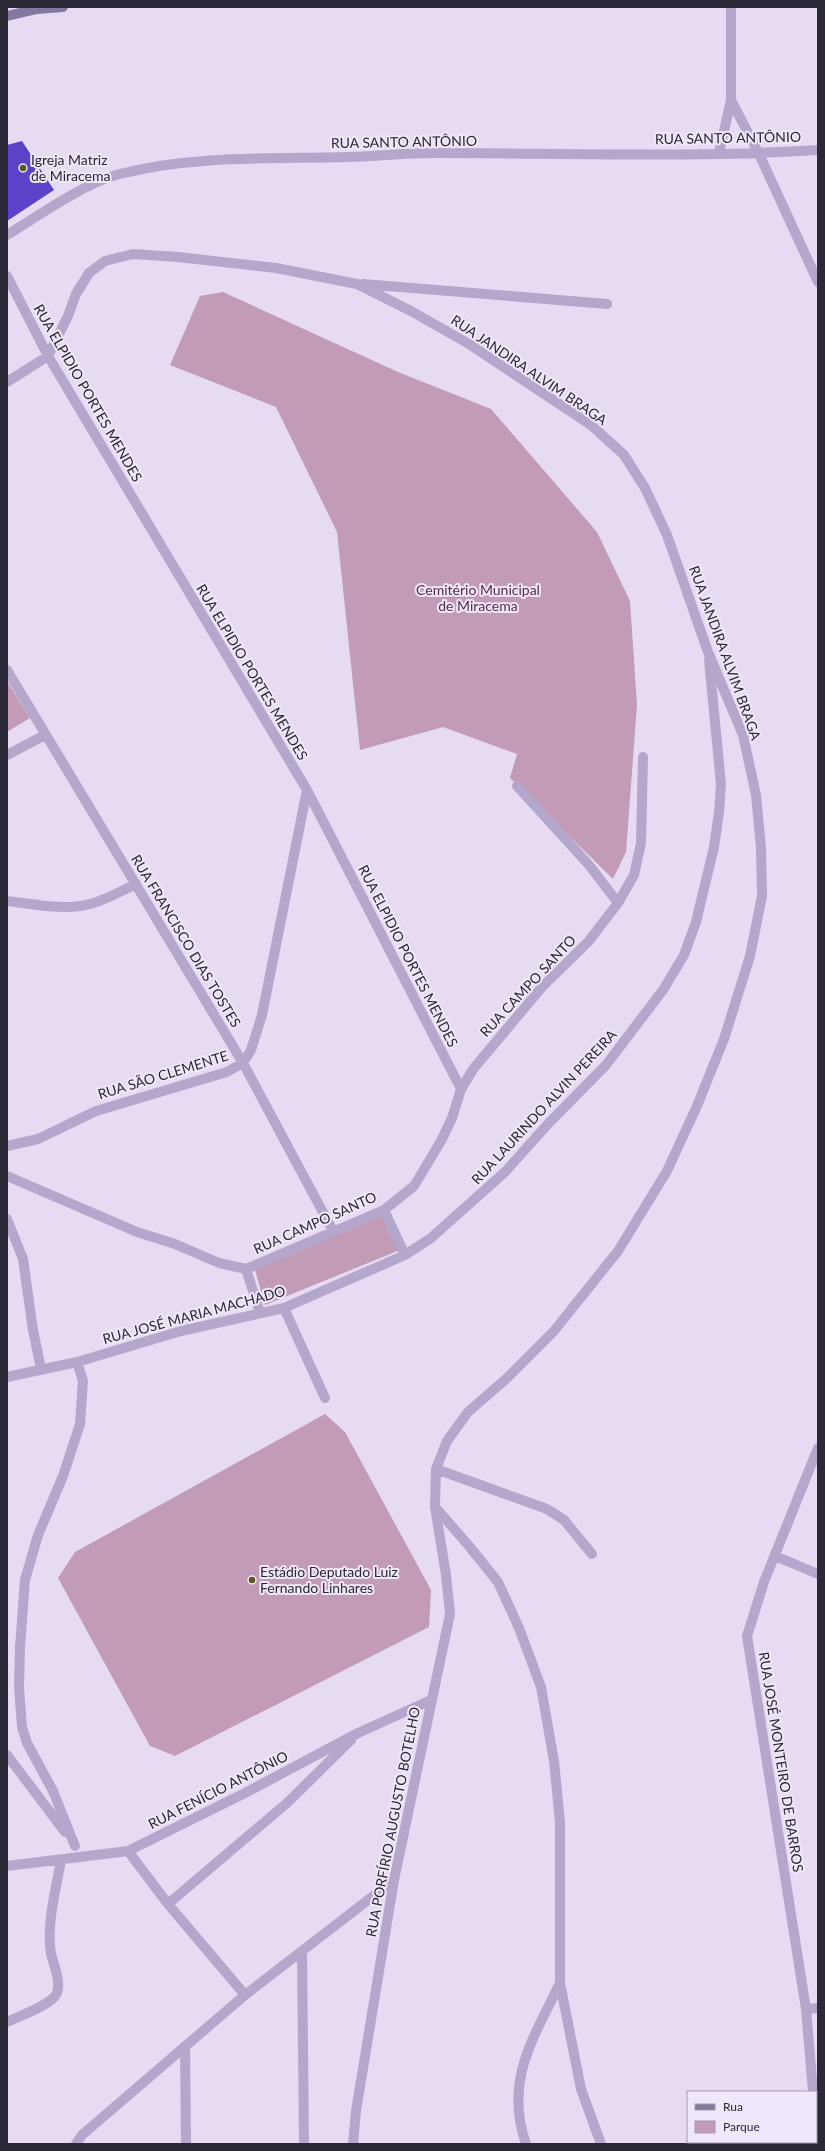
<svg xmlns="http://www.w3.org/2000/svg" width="825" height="2151" font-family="Lato,sans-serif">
<rect width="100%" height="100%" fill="#e6dbf3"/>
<!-- green -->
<path fill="#c29bb7" d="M223,292l175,80 93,37 106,123 33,69 7,104 -11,147 -13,27 -103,-101 7,-24 -74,-27 -83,23 -23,-218 -61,-125 -106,-42 30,-69z
M7,681l23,37 -23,14z
M381,1214l19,36 -135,55 -12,-42z
M325,1414l20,18 86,158 -2,37 -254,129 -25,-10 -92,-168 17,-26z"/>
<!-- building -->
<path fill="#5b42c9" d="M22,141l32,49 -47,31v-76z"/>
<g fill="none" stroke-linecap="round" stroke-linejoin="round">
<!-- street -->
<path stroke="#b5a7cb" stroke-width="10" d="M731,100l28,54 59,128
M719,153l12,-53v-93
M7,235c31,-19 79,-53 113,-61 74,-19 153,-15 228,-17 29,-1 58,-4 87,-4 128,0 256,5 383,-3
M7,276l41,80 259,434 154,299
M363,284l244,20
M7,382l41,-26 20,-40 8,-22 13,-21 16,-12 28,-7 45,3 98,11 81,16 54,27 58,33 122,81 33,30 21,33 22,47 41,117 35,83 13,60 5,53 1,48 -12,60 -26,83 -27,67 -30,65 -49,80 -64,80 -48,48 -38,33 -21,29 -11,28 -1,38 11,68 4,39 -56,266 -38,231 -3,33
M7,670l236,393 90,168
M7,755l38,-20
M517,786l72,79 29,38
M7,901c27,3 57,10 83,3 16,-4 31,-13 46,-20
M7,1146l31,-7 58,-28 131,-39 16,-9 8,-13 11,-35 45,-225
M7,1176l130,56 38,12 44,19 27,6 14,44
M384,1210l21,45
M7,1219l16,40 10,71 8,39
M246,1269l138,-59 30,-24 27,-45 11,-23 9,-29 13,-21 68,-81 46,-45 30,-39 16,-28 7,-32 2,-86
M284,1308l41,90
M7,1377l70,-15 104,-31 103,-23 121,-53 26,-17 74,-66 42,-47 59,-60 57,-75 21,-35 12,-33 18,-75 5,-35 2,-28 -12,-124
M436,1469l111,40 17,11 28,34
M435,1507l34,39 29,36 21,46 22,59 13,74 6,61v161l21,106 20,55
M775,1556l43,18
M7,1755l58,77
M75,1846l-22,-55 -26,-48 -5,-16 -3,-40 1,-40 5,-67 13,-45 25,-59 17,-52 3,-43 -6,-19
M128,1851l40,53 77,91
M7,1866l121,-15 117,-58 113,-60 73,-33
M168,1904l119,-101 64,-63
M302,1952l2,192
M806,2009l12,-1
M7,2022c12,-6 45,-17 50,-29 4,-12 -3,-27 -6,-39 -5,-30 5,-64 10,-94
M185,2046l1,98
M813,2092l-7,-83 -59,-373 17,-54 54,-134
M816,2120l2,21
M76,2144l6,-9 163,-140 149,-115
M526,2144c-22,-63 7,-105 34,-161"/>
<!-- secondary -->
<path stroke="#84789f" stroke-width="10" d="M7,16l30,-7 26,-2"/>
</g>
<!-- markers -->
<g fill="#5a5a1c" stroke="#f0e8fa" stroke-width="1.5">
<circle cx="23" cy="168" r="4"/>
<circle cx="252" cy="1580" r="4"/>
</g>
<g text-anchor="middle" stroke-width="4" stroke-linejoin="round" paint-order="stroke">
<!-- street labels -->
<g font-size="14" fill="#2b2837" stroke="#f0e8fa">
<text transform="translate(728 138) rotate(-1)" y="5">RUA SANTO ANTÔNIO</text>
<text transform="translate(404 142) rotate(-1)" y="5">RUA SANTO ANTÔNIO</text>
<text transform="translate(529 370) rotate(34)" y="5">RUA JANDIRA ALVIM BRAGA</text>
<text transform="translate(88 393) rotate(60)" y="5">RUA ELPIDIO PORTES MENDES</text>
<text transform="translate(725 653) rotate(70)" y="5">RUA JANDIRA ALVIM BRAGA</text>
<text transform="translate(252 672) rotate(59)" y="5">RUA ELPIDIO PORTES MENDES</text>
<text transform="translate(186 941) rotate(59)" y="5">RUA FRANCISCO DIAS TOSTES</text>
<text transform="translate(408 956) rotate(63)" y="5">RUA ELPIDIO PORTES MENDES</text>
<text transform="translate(528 986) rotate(-47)" y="5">RUA CAMPO SANTO</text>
<text transform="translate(163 1075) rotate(-17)" y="5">RUA SÃO CLEMENTE</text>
<text transform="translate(544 1107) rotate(-47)" y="5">RUA LAURINDO ALVIN PEREIRA</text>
<text transform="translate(315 1223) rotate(-24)" y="5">RUA CAMPO SANTO</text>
<text transform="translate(194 1315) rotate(-15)" y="5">RUA JOSÉ MARIA MACHADO</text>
<text transform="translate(781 1762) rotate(81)" y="5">RUA JOSÉ MONTEIRO DE BARROS</text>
<text transform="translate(218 1790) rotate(-27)" y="5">RUA FENÍCIO ANTÔNIO</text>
<text transform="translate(393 1822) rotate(-79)" y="5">RUA PORFÍRIO AUGUSTO BOTELHO</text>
</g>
<!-- poi labels -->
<g font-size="14" fill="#2b2837" stroke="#f0e8fa" text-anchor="start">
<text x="31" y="165">Igreja Matriz<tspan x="31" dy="16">de Miracema</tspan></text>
<text x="260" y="1577">Estádio Deputado Luiz<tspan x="260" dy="16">Fernando Linhares</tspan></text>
</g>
<!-- park labels -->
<g font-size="14" fill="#562b49" stroke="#f0e8fa">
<text x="478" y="595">Cemitério Municipal<tspan x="478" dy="16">de Miracema</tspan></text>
</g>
</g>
<!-- border -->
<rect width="825" height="2151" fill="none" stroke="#2b2837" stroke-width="16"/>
<!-- legend -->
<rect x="687" y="2091" width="130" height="52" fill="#f0e8fa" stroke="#a19bac"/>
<rect x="695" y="2104" width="20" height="6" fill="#84789f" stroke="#a19bac"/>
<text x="723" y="2111" font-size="12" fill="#2b2837">Rua</text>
<rect x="695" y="2121" width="20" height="12" fill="#c29bb7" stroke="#a19bac"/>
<text x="723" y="2131" font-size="12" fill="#2b2837">Parque</text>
</svg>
